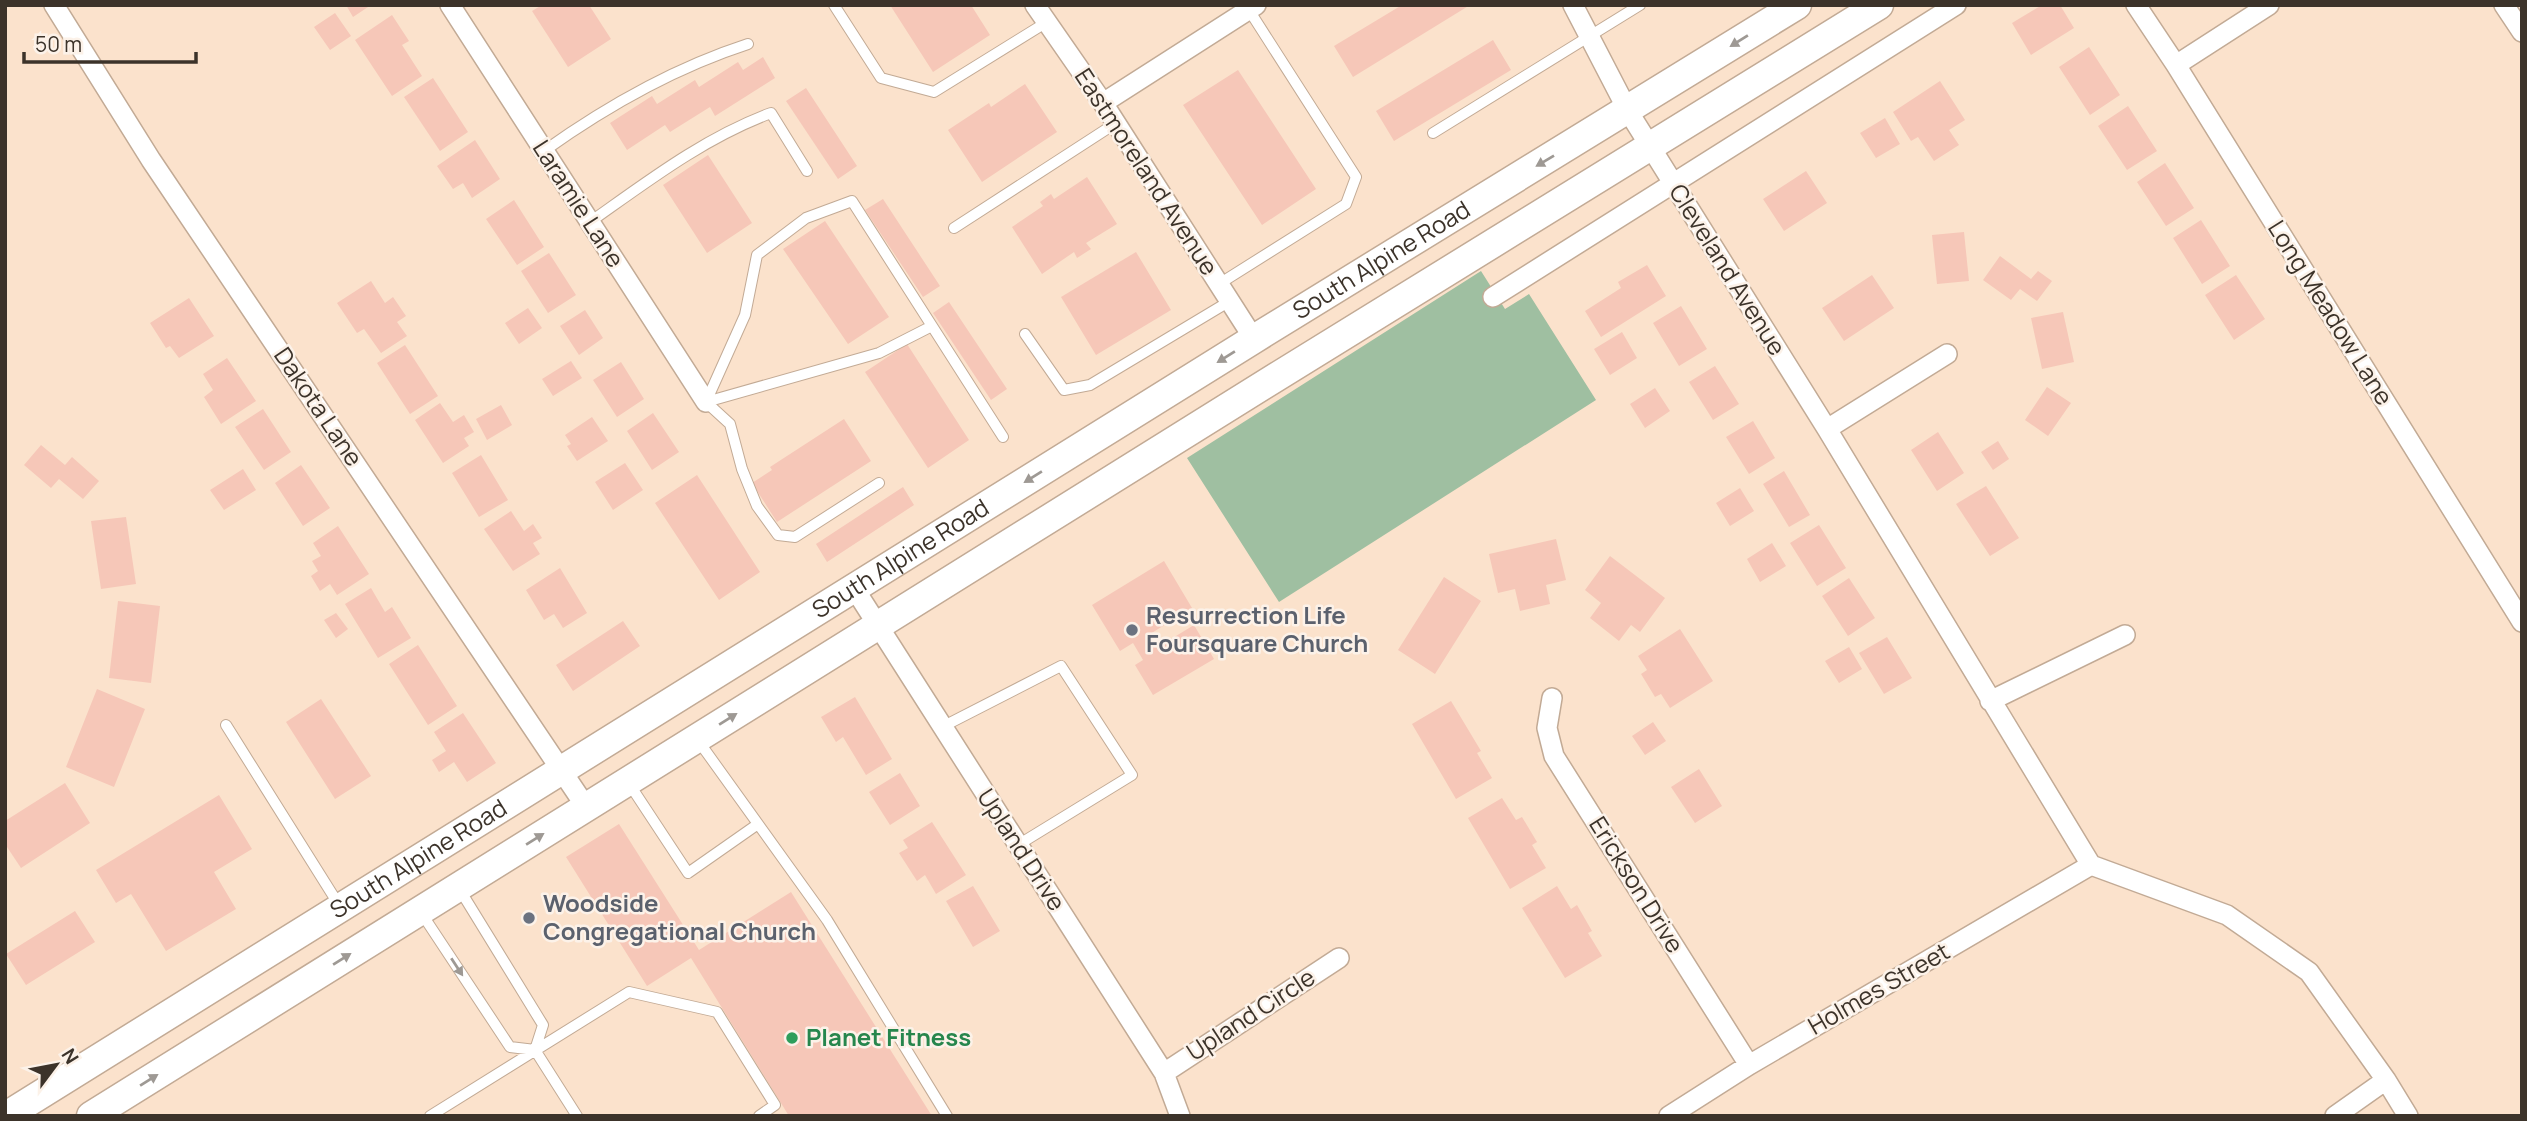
<svg xmlns="http://www.w3.org/2000/svg" width="2527" height="1121" font-family="Manrope,sans-serif">
<rect width="100%" height="100%" fill="#fbe2cc"/>
<!-- green -->
<path fill="#9fbfa1" d="M1481,271l24,38 24,-15 67,106 -317,202 -92,-144z"/>
<!-- building -->
<path fill="#f6c7b8" d="M346,5h25l-18,12z
M542,5h47l22,34 -43,28 -36,-56z
M890,5h81l19,30 -57,37z
M1402,5h68l-117,72 -19,-31z
M2042,5h18l14,23 -43,27 -19,-32z
M335,13l16,23 -21,14 -16,-23z
M392,15l17,26 -7,4 20,31 -30,20 -37,-56z
M1493,40l18,30 -117,71 -18,-30z
M2089,47l31,48 -30,20 -31,-48z
M763,57l12,21 -60,38 -5,-9 -40,25 -5,-7 -38,25 -17,-27 42,-27 5,8 38,-24 4,7 39,-25 5,8z
M1238,70l78,119 -54,36 -79,-120z
M433,78l35,54 -28,19 -36,-54z
M1940,81l25,39 -16,10 10,15 -25,16 -16,-24 -7,4 -18,-29z
M1025,84l32,48 -75,50 -34,-52 41,-27 2,4z
M806,88l51,78 -19,13 -52,-78z
M2128,106l29,45 -30,19 -29,-44z
M1885,118l15,26 -24,14 -16,-25z
M475,140l25,39 -28,19 -9,-15 -10,6 -16,-23z
M708,155l44,68 -45,30 -44,-68z
M2165,163l29,45 -28,18 -29,-44z
M1806,171l21,32 -43,28 -21,-32z
M1087,177l30,47 -31,19 5,6 -14,9 -3,-6 -32,22 -30,-47 31,-21 -3,-4 11,-8 3,5z
M883,199l57,87 -17,11 -58,-87z
M514,200l30,47 -27,18 -31,-46z
M2201,220l29,46 -28,18 -29,-46z
M825,221l64,96 -41,27 -65,-95z
M1964,232l5,49 -32,3 -5,-49z
M1136,252l35,58 -75,45 -35,-58z
M549,253l27,42 -28,18 -27,-42z
M2000,256l31,23 7,-8 14,10 -15,20 -17,-12 -9,11 -28,-20z
M1647,265l19,31 -65,41 -16,-26 36,-23 -3,-6z
M1872,275l22,33 -50,33 -22,-33z
M2236,275l29,44 -31,21 -29,-45z
M371,281l14,22 8,-6 13,19 -9,6 10,14 -26,17 -17,-24 -7,4 -20,-30z
M189,298l25,38 -35,22 -9,-12 -4,2 -16,-25z
M949,302l58,87 -16,11 -58,-87z
M1681,306l26,43 -28,17 -26,-43z
M528,308l14,20 -23,16 -14,-21z
M585,310l18,28 -24,17 -19,-29z
M2063,312l11,50 -32,7 -11,-51z
M1622,332l15,26 -27,17 -16,-26z
M907,344l62,96 -41,28 -63,-96z
M405,345l33,51 -28,18 -33,-51z
M227,358l29,43 -35,23 -17,-27 9,-7 -10,-16z
M571,361l11,17 -29,18 -11,-17z
M621,362l23,37 -27,18 -24,-37z
M1715,366l24,38 -26,16 -24,-38z
M2047,387l24,16 -23,33 -23,-16z
M1655,388l15,23 -25,17 -15,-24z
M440,403l13,19 11,-7 10,17 -10,6 5,8 -26,17 -28,-43z
M501,405l11,20 -25,15 -11,-21z
M263,409l28,43 -27,18 -29,-43z
M653,413l26,39 -27,18 -25,-39z
M592,417l16,24 -31,20 -10,-15 4,-2 -6,-9z
M844,419l27,42 -94,61 -25,-39 20,-13 -2,-3z
M1753,421l22,37 -26,16 -23,-37z
M1938,432l26,41 -27,18 -26,-41z
M1998,441l11,18 -16,11 -12,-18z
M41,445l24,20 7,-8 27,24 -16,18 -24,-20 -8,9 -27,-23z
M481,455l27,45 -29,17 -27,-44z
M625,463l18,27 -30,20 -18,-28z
M301,465l29,43 -27,18 -28,-43z
M243,469l13,21 -32,20 -14,-20z
M1784,471l26,44 -21,12 -26,-43z
M697,475l63,97 -41,28 -64,-97z
M1986,486l33,52 -29,18 -34,-52z
M903,487l11,18 -87,57 -11,-18z
M1740,488l14,23 -24,15 -14,-23z
M511,511l13,20 9,-7 9,14 -9,5 7,11 -27,17 -29,-42z
M126,517l10,67 -35,5 -10,-68z
M1819,525l27,43 -29,18 -27,-43z
M338,526l31,48 -32,21 -7,-11 -10,7 -9,-15 7,-5 -6,-10 9,-5 -8,-13z
M1556,539l10,41 -20,5 4,19 -30,7 -5,-22 -17,4 -9,-39z
M1772,543l14,23 -26,16 -13,-23z
M1610,556l55,42 -25,34 -9,-7 -12,16 -29,-23 11,-15 -16,-13z
M1164,561l28,47 -42,26 8,13 36,-22 20,34 -61,36 -18,-30 8,-5 -10,-17 -13,8 -28,-46z
M560,568l27,45 -24,15 -9,-14 -10,6 -18,-30z
M1444,577l37,24 -46,73 -37,-24z
M1849,578l26,40 -27,18 -26,-40z
M371,588l14,24 7,-5 19,31 -33,20 -33,-54z
M118,601l42,5 -9,77 -42,-5z
M336,613l12,16 -12,9 -12,-18z
M623,621l17,25 -67,45 -17,-26z
M1680,629l33,52 -43,27 -9,-14 -6,3 -14,-23 6,-4 -9,-14z
M1887,637l25,41 -28,16 -25,-41z
M418,645l39,61 -29,19 -39,-61z
M1849,647l13,22 -23,14 -14,-22z
M97,689l48,20 -31,78 -48,-20z
M855,697l37,62 -26,16 -23,-38 -7,5 -15,-25z
M321,699l50,77 -36,23 -49,-77z
M1451,701l30,50 -4,2 15,25 -36,21 -44,-75z
M463,713l33,50 -29,19 -13,-20 -15,10 -7,-12 14,-9 -12,-19z
M1653,722l13,19 -21,14 -13,-19z
M1699,769l23,37 -27,17 -24,-36z
M900,773l20,33 -30,19 -21,-33z
M65,783l25,40 -69,45 -16,-24v-23z
M219,795l33,54 -38,23 22,37 -70,42 -35,-57 -15,9 -20,-33z
M1502,798l14,22 6,-3 15,25 -5,3 14,23 -36,21 -42,-71z
M932,822l34,53 -30,19 -11,-19 -8,6 -18,-28 9,-5 -5,-8z
M619,824l80,126 92,-58 141,224h-143l-98,-158 -44,28 -81,-129z
M973,886l27,45 -27,16 -27,-46z
M1557,886l14,23 6,-4 15,26 -4,2 14,23 -37,22 -43,-70z
M75,911l20,31 -69,43 -20,-31z"/>
<g fill="none" stroke-linecap="round" stroke-linejoin="round">
<defs>
<path id="service" d="M834,5l47,73 53,14 113,-70
M1433,133l207,-128
M544,151c63,-45 130,-83 204,-107
M590,222c58,-41 114,-84 181,-109l36,58
M954,228l162,-105
M1219,284l127,-80 10,-27 -107,-167
M1025,334l39,56 26,-5 140,-84
M706,402l39,-87 12,-60 49,-37 46,-17 80,125
M706,402l173,-49 53,-27 71,111
M706,402l24,22 12,45 15,37 21,29 17,2 84,-54
M226,725l113,180
M942,727l119,-61 71,109 -114,70
M697,739l130,181 120,196
M630,785l58,88 70,-49
M422,914l88,133 25,3 8,-25 -83,-135
M535,1050l42,66
M430,1116l199,-124 88,20 58,93 -16,11"/>
<path id="minor" d="M54,5l97,155 435,647
M450,5l256,397
M1035,5l68,98 151,236
M1573,5l55,106 199,318 264,436 136,50 82,57 77,108 22,36
M2136,5l40,60 346,557
M2504,5l18,27
M2176,65l93,-60
M1103,103l153,-98
M1493,297l463,-292
M1827,429l120,-75
M854,588l310,485 16,43
M1552,698l-5,30 7,28 195,309
M1990,701l135,-66
M1164,1073l175,-115
M1669,1116l80,-51 342,-200
M2335,1116l51,-36"/>
<g id="secondary">
<path id="s1" d="M6,1116l1248,-777 543,-334"/>
<path d="M91,1116l1187,-740 601,-371"/>
</g>
</defs>
<!-- service casing -->
<use href="#service" stroke="#c2aa95" stroke-width="12"/>
<!-- minor casing -->
<use href="#minor" stroke="#c2aa95" stroke-width="22"/>
<!-- secondary casing -->
<use href="#secondary" stroke="#c2aa95" stroke-width="31"/>
<!-- service -->
<use href="#service" stroke="#fff" stroke-width="10"/>
<!-- minor -->
<use href="#minor" stroke="#fff" stroke-width="19"/>
<!-- secondary -->
<use href="#secondary" stroke="#fff" stroke-width="28"/>
</g>
<!-- one-way arrows -->
<defs><path id="oneway-solid" d="M-6-.8H1V-3.2L6.5 0L1 3.2V.8H-6Z" transform="scale(1.75)"/></defs>
<g fill="#9e9994">
<use href="#oneway-solid" transform="translate(1739 41) rotate(148)"/>
<use href="#oneway-solid" transform="translate(1545 161) rotate(149)"/>
<use href="#oneway-solid" transform="translate(1226 357) rotate(148)"/>
<use href="#oneway-solid" transform="translate(1033 477) rotate(148)"/>
<use href="#oneway-solid" transform="translate(728 719) rotate(-32)"/>
<use href="#oneway-solid" transform="translate(535 839) rotate(-32)"/>
<use href="#oneway-solid" transform="translate(342 959) rotate(-32)"/>
<use href="#oneway-solid" transform="translate(457 967) rotate(57)"/>
<use href="#oneway-solid" transform="translate(149 1080) rotate(-32)"/>
</g>
<!-- markers -->
<g fill="#6b7280" stroke="#fcf2e9" stroke-width="2.5">
<circle cx="1132" cy="630" r="7"/>
<circle cx="529" cy="918" r="7"/>
</g>
<circle fill="#2e9e5b" stroke="#fcf2e9" stroke-width="2.5" cx="792" cy="1038" r="7"/>
<g text-anchor="middle" stroke-width="5" stroke-linejoin="round" paint-order="stroke">
<!-- street labels -->
<g font-size="24" fill="#3c332a" stroke="#fcf2e9">
<text transform="translate(1146 172) rotate(57)" y="8">Eastmoreland Avenue</text>
<text transform="translate(578 204) rotate(57)" y="8">Laramie Lane</text>
<text dy="8" stroke="none"><textPath href="#s1" startOffset="1620">South Alpine Road</textPath></text>
<text transform="translate(1727 270) rotate(58)" y="8">Cleveland Avenue</text>
<text transform="translate(2330 313) rotate(58)" y="8">Long Meadow Lane</text>
<text transform="translate(318 407) rotate(56)" y="8">Dakota Lane</text>
<text dy="8" stroke="none"><textPath href="#s1" startOffset="1054">South Alpine Road</textPath></text>
<text transform="translate(1021 850) rotate(57)" y="8">Upland Drive</text>
<text dy="8" stroke="none"><textPath href="#s1" startOffset="486">South Alpine Road</textPath></text>
<text transform="translate(1636 885) rotate(58)" y="8">Erickson Drive</text>
<text transform="translate(1879 989) rotate(-30)" y="8">Holmes Street</text>
<text transform="translate(1251 1015) rotate(-33)" y="8">Upland Circle</text>
</g>
<!-- worship labels -->
<g font-size="24" font-weight="bold" fill="#5b616d" stroke="#fcf2e9" text-anchor="start">
<text x="1146" y="624">Resurrection Life<tspan x="1146" dy="28">Foursquare Church</tspan></text>
<text x="543" y="912">Woodside<tspan x="543" dy="28">Congregational Church</tspan></text>
</g>
<!-- leisure labels -->
<g font-size="24" font-weight="bold" fill="#27864d" stroke="#fcf2e9" text-anchor="start">
<text x="806" y="1046">Planet Fitness</text>
</g>
</g>
<!-- border -->
<rect width="2527" height="1121" fill="none" stroke="#3c332a" stroke-width="14"/>
<!-- north arrow -->
<g transform="translate(56 1065) rotate(58)" stroke="#fcf2e9" stroke-width="5" paint-order="stroke">
<path d="M0-5L12 26L0 18L-12 26Z" fill="#3c332a"/>
<text y="-10" font-size="19" font-weight="bold" text-anchor="middle" fill="#3c332a">N</text>
</g>
<!-- scale -->
<path d="M24 52v10h172v-10" fill="none" stroke="#3c332a" stroke-width="3.5"/>
<text x="35" y="52" font-size="21" fill="#3c332a" stroke="#fcf2e9" stroke-width="5" paint-order="stroke">50 m</text>
</svg>
